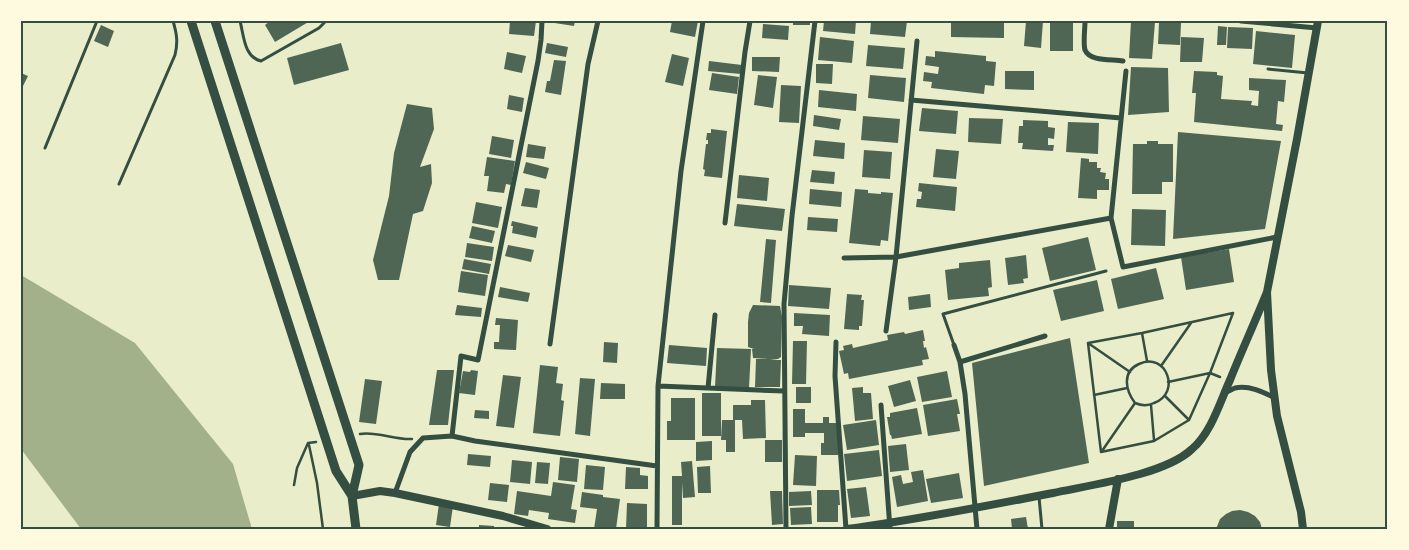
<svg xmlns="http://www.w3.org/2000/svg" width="1409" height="550" font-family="'DejaVu Sans',sans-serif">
<rect width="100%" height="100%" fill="#e9edc9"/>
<!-- water -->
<path fill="#a3b18a" d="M21,275l114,68 98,121 19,65h-171l-60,-80z"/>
<!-- building -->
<path fill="#4f6655" d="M270,21h40l-35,21 -10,-17z
M510,21h26l-2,15 -25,-2z
M548,21h27l-1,5 -26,-4z
M672,21h26l-3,16 -25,-5z
M793,21h17v4h-17z
M824,21h32l-1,13 -32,-3z
M871,21h36l-2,16 -35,-3z
M951,21h53v17l-53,-1z
M1026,21h17l-2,27 -17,-2z
M1131,21l24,1 -3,37 -23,-1z
M1159,22l22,1 -1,22 -22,-1z
M1050,23h23v28h-23z
M763,24l26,2 -1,14 -26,-2z
M101,25l13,6 -6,16 -14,-6z
M1218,26l9,1 -1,18h-9z
M1228,27l25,1 -1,21 -25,-1z
M1256,31l39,4 -3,33 -39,-4z
M820,37l34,4 -2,22 -34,-3z
M1181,37l23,1 -2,24h-22z
M341,43l8,27 -55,15 -7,-27z
M547,43l21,4 -2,10 -21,-4z
M868,45l37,3 -2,21 -37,-3z
M935,51l51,5v5l10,1 -2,24 -9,-1 -1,9 -53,-6 1,-6 -9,-1 1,-9 14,2 1,-7 -14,-2 1,-9 9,1z
M507,52l19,4 -4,17 -18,-4z
M672,54l17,4 -6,28 -18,-4z
M752,57h28l-1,15 -27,-1z
M554,60l12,1 -5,34 -16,-3 2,-11h3z
M709,61l33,4 -1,9 -33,-3z
M816,64h17l-1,20 -16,-1z
M1131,67l37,1 1,44 -41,3z
M1005,71h29v19l-29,-1z
M1194,71l23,1v3l6,1 -2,23 31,2 -1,4 7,1 1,-15 -10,-1v-12l37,2 -2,22 -6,-1 -2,23 7,1 -1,6 -88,-9 2,-29h-4z
M21,73l7,3 -7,14z
M712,73l27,4 -2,17 -28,-4z
M758,75l19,2 -4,31 -19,-3z
M870,75l36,3 -2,24 -36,-4z
M781,85l20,1 -2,37 -20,-1z
M819,90l38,4 -1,17 -38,-4z
M509,95l15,3 -2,14 -15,-3z
M407,104l25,4 2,21 -14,38 11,-3 1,19 -9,28 -10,3 -14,66h-21l-5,-20 16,-64 5,-43z
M922,108l36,3 -2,23 -37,-3z
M814,115l27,4 -2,11 -26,-4z
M863,116l37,3 -2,24 -37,-3z
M969,118l34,1 -2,25 -33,-2z
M1023,120l25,1v6l7,1 -1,11 -6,-1v7h6l-1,6 -31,-2 1,-6h-5l1,-17h4z
M1068,122l31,1 -1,31 -32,-2z
M711,129l16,2 -5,47 -18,-2 1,-6 -2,-1 3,-25h2v-4h-2l1,-7h4z
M1178,132l103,9 -16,88 -92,10z
M492,136l22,4 -3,18 -22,-4z
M815,140l30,3 -1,16 -31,-3z
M1147,141h11v3h15v38h-11v12h-30l1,-50h14z
M528,144l18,3 -2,12 -18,-2z
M936,149l23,2 -3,28 -23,-2z
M864,150l28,2 -2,27 -28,-2z
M487,157l28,4 -4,24 -5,-1 -2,9 -17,-2 2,-15h-5z
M1081,158l8,1v3h8v6h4l-1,4 6,1 -1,6h4v11h-12v9l-19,-1z
M526,162l23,6 -3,11 -23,-6z
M812,170l23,2 -1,12 -24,-2z
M739,175l30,3 -2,23 -30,-3z
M919,183l38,4 -2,24 -39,-4 1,-8h4l1,-7 -4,-1z
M525,188l15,2 -3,18 -16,-2z
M810,189l32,3 -1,15 -32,-3z
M855,189l13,1v3l13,1v-2l12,1 -5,48 -7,-1 -1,6 -31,-3z
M476,202l26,5 -4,21 -26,-5z
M737,204l48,5 -3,22 -48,-5z
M1132,209l34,1 -1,36 -34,-1z
M808,217l30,2 -1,13 -30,-2z
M512,221l26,6 -2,11 -24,-5 1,-7h-2z
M472,226l23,5 -3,12 -23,-5z
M1088,237l8,33 -46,11 -8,-33z
M766,239l10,1 -5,63 -11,-1z
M467,243l27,4 -2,14 -27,-4z
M508,245l26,5 -3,12 -26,-6z
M1229,249l5,33 -48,8 -5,-33z
M1026,255l2,23 -5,1 1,4 -16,2 -3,-27z
M464,259l27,5 -2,10 -27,-5z
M990,260l2,27 -4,1 1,8 -41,4 -3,-30 14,-2v-5z
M1156,268l8,31 -46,10 -7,-30z
M461,271l27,4 -3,21 -27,-4z
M1097,280l7,31 -43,10 -8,-31z
M789,285l42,3 -2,21 -41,-3z
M500,287l30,6 -2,9 -30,-5z
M847,294l15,1 -1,5h3l-2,26h-3v4l-15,-1z
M930,294l1,13 -22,3 -1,-13z
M457,305l25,3 -1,9 -26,-2z
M753,305l27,1 2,11 -1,40 -3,2 -8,1h11l-1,27h-25l1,-28h12l-15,-1 -1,-9h2l-6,-2v-25l1,-9z
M794,313l36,2 -1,21 -27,-2 1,-8h-9z
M496,318l22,2 -2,30 -22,-1v-7h5l1,-17h-5z
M923,330l2,11h-2l1,7 2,-1 3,12 -7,1 1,5 -74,14 -1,-6 -4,1 -5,-23 5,-1 -1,-4 9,-2 1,4 35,-8 -1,-5 17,-3 1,2z
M1070,338l19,125 -105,23 -12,-123z
M793,341h14l-1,43h-14z
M604,342l14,1 -1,20 -14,-1z
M669,345l38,3 -1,18 -39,-3z
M717,348l34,1 -2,39 -34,-1z
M540,365l18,2 -2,16 7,1 -2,16 3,1 -4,35 -27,-3z
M437,370h17l-6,55h-19z
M471,370l7,1 -3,24 -16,-2 4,-22 7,1z
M947,371l5,26 -30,5 -5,-25z
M503,375l18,2 -7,51 -18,-2z
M580,378l15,1 -5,57 -15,-2z
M365,379l17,2 -6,43 -17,-2z
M910,380l6,21 -22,6 -6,-21z
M601,383l24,1v15h-25z
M796,387h15v16h-15z
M863,387v6h8l2,26 -18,2 -3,-33z
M702,393h19v43h-19z
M671,398h24v42h-28v-19h4z
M957,399l3,15h-3l3,17 -32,5 -5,-31z
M751,400h14l1,38 -23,1 -1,-19h-7v32h-9v-12h-5l1,-20h11v-15h18z
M917,408l5,26 -30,5 -1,-4h-1l-3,-18h3v-4z
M793,409h12v14h18v-6h6v6h9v32h-17v-12h3v-10h-19v4h-12z
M475,410l14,1v8l-15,-1z
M876,420l3,25 -32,5 -4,-25z
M765,440h17v22h-17z
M712,441v19l-16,1v-19z
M906,444l3,26 -19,2 -2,-26z
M879,450l3,26 -35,5 -3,-27z
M468,454l23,2 -1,11 -23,-2z
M795,455l22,1 -1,30 -23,-1z
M560,457l19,2 -2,23 -19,-2z
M512,460l20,2 -2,22 -20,-2z
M692,461l3,36 -12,1 -1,-16v43h-10v-49h10l-1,-14z
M537,462l13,1 -2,21 -13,-1z
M586,465l19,2 -2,23 -19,-1z
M710,466l1,27h-13l-1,-26z
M626,467l14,1v7l8,1v13h-23z
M923,470l5,31 -31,6 -5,-30 9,-2 2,9 10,-2 -2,-10z
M959,473l4,25 -32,5 -5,-24z
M553,482l22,3 -4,24 6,1 -2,13 -27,-4 1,-6 -20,-3 -1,6 -14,-2 3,-23 34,5z
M490,483l19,2 -2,17 -19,-2z
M866,487l4,29 -19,2 -4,-29z
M817,490h22l1,15h-2v17h-21z
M770,491h12l1,33 -11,1z
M811,491l1,14 -23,1v-14z
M582,492l21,3v2l17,2 -4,30h-22l3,-20 -17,-2z
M627,503l20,1v25h-21z
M439,504l14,2 -3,21 -14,-2z
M811,507l1,17 -21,1 -1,-17z
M1240,510l8,2 7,4 5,6 2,7h-46l4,-10 6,-5 6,-3z
M1026,517l2,12h-16l-1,-10z
M1117,521h17v8h-17z
M479,525l15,1v3h-15z"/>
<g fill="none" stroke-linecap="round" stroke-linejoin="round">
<!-- path -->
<path stroke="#344e41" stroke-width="2.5" d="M1142,333l5,28
M1088,343l13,109 53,-11 35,-21 21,-47 23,-60
M1088,343l54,-10 91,-20
M1088,343l42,29
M1161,366l30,-43
M1168,382l42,-9 10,4
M1094,395l33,-7
M1165,396l24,24
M1151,405l3,35
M360,434c16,-3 35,6 52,5
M309,445l8,38 6,46
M1102,451l33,-48c-9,-12 -14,-31 4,-39 27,-13 43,29 15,39 -6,3 -12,3 -19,0
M294,485l3,-17 11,-25 8,-1"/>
<!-- service -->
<path stroke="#344e41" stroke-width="3" d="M240,21c4,15 4,36 21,40l58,-33 7,-7
M1268,69l40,4
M45,148l52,-127
M119,184l56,-129c3,-12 2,-21 -2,-34
M954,345l-11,-31 163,-43
M1039,497l3,32"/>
<!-- minor -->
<path stroke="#344e41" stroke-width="5" d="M1085,21c0,8 -2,22 0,29 5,12 27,9 38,11
M1241,21l76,7
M1126,71l-15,147 12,49 154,-30
M911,100l210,18
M725,223l20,-171 5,-31
M844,258l52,-1 215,-39
M886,331l10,-74 21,-216
M836,342l-1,34 11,153
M550,344l38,-280 10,-43
M954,345l6,17 85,-26
M960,362l5,32 12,135
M658,386l126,5
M708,388l7,-73
M1224,393c4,-1 8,-4 11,-5 14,-3 28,4 40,10
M881,405l9,124
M452,436l9,-80 17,4 60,-299 3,-21 1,-19
M395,493l15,-41 13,-14 29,-2 23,5 182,25
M657,529l1,-143 23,-215 22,-150
M786,529l-2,-225 8,-88 23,-195"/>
<!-- tertiary -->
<path stroke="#344e41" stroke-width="8" d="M352,496l28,-5 15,2 108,23 44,13
M847,529c69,-9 138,-23 206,-36 37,-8 112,-18 139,-44 19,-16 28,-47 38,-69 12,-30 25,-58 37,-88
M1109,529l9,-50
M1303,529l-2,-17 -24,-96 -6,-46 -4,-78 30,-153 21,-118"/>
<!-- secondary -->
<path stroke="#344e41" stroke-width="9" d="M191,21l145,450 16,25
M215,21l144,444 -7,31 4,33"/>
</g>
<!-- border -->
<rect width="1409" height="550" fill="none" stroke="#fefae0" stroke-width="45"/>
<rect x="22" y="22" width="1364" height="506" fill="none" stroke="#344e41" stroke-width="2"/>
</svg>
